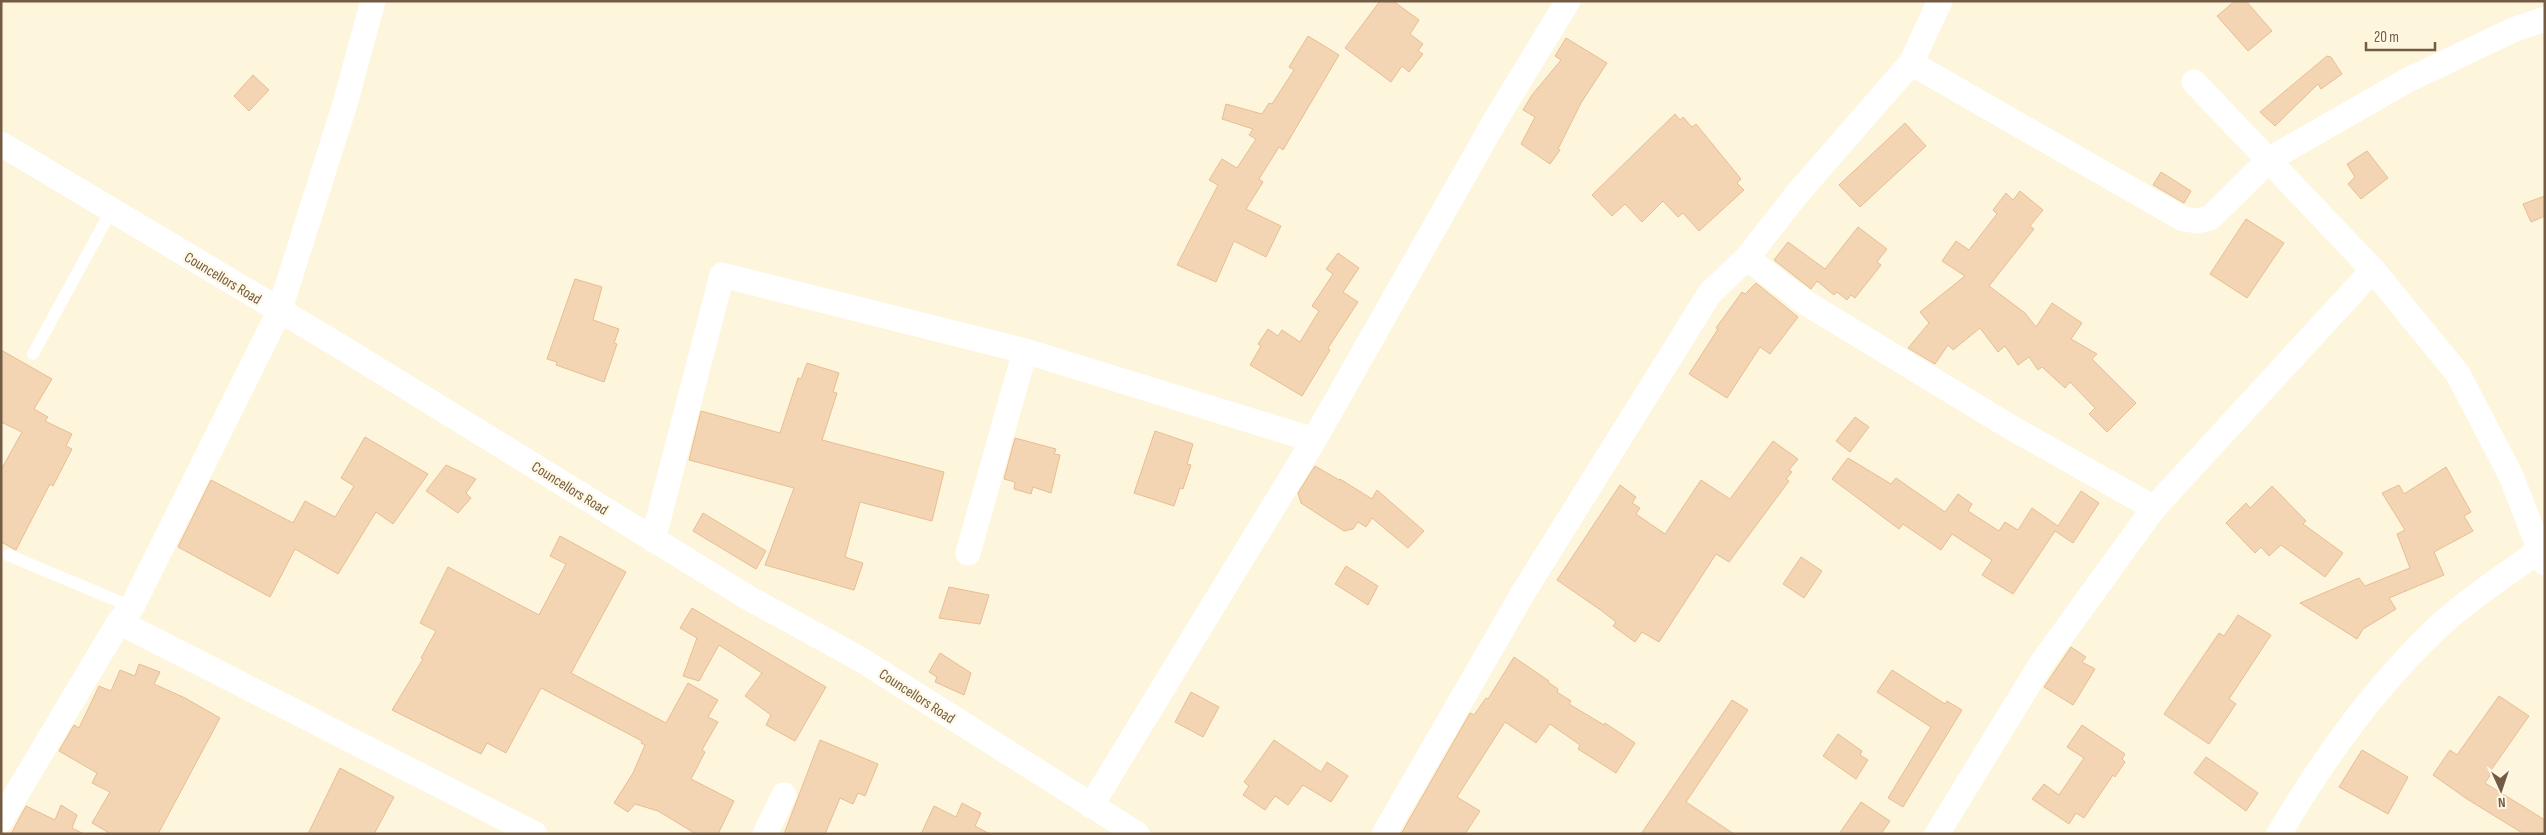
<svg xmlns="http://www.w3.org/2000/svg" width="2546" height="835" font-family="'Sofia Sans Condensed',sans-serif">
<rect width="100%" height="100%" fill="#fdf5dc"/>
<!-- building -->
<path fill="#f4d5b3" stroke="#e8bd92" d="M1380,1h13l26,19 -9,14 13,10 -5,7 5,3 -14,18 -7,-6 -11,16 -46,-34z
M2235,1h11l26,30 -24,20 -31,-35z
M1308,36l31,19 -56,95 -4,-3 -20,32 4,3 -17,27 35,17 -15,31 -32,-16 -18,41 -39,-17 41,-80 -9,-5 13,-21 15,9 19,-29 -7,-4 4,-6 -31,-10 4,-15 36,10 7,-11 3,1 22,-34 -5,-3z
M1566,38l41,25 -26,40 -23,46 2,1 -10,14 -29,-20 14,-27 -12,-7 9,-15 29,-35 -6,-4z
M2327,56l4,1 11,17 -21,15 -3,-5 -43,42 -15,-14z
M253,75l16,15 -20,21 -15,-15z
M1675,114l5,6 3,-3 9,10 4,-3 45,55 -4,4 7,7 -45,41 -16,-18 -5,4 -15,-16 -21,21 -17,-18 -13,12 -20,-21z
M1905,123l21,23 -66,61 -21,-22z
M2367,151l21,27 -27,21 -13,-15 7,-7 -8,-13z
M2161,172l30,19 -7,12 -31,-18z
M2020,191l23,19 -13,16 4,3 -45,57 36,27 11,14 16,-24 30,20 -11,16 26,15 -5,5 44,44 -29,29 -18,-18 6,-6 -25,-26 -5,6 -23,-21 -4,3 -9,-13 -11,8 -13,-19 -7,6 -18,-24 -27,22 -5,-5 -13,19 -27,-16 21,-25 -9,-11 45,-36 -23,-15 14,-20 13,9 28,-36 -4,-4 13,-17 7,7z
M2545,196v20l-14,6 -8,-18z
M2246,219l38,24 -37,55 -37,-24z
M1858,227l29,22 -10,13 4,3 -26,33 -4,-3 -4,5 -10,-8 -3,3 -17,-14 -6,8 -37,-29 14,-18 37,27z
M1338,253l21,15 -16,24 15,10 -30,46 2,2 -28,46 -52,-31 11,-19 -3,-2 10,-15 10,7 4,-6 18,12 19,-31 -7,-5 21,-32 -7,-5z
M575,279l27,8 -9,33 26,9 -5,14 3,1 -13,38 -48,-17 1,-3 -10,-3z
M1756,283l42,34 -28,37 -10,-7 -33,51 -38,-24 29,-45 -2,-1 26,-36 3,2z
M1,350l51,29 -18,30 14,8 -3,4 27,13 -6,12 6,3 -19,37 -3,-2 -34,66 -15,-8v-72l21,-38 -21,-10z
M807,363l32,10 -6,19 4,1 -15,47 122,32 -12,49 -72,-19 -15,55 18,6 -9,27 -89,-25 29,-77 -105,-28 12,-49 79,22 18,-55 3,1z
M1855,417l14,10 -19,25 -14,-11z
M1155,431l38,13 -6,20 4,1 -8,24 -3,-1 -6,18 -40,-13z
M365,437l63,37 -35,50 -17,-12 -38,62 -43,-25 -25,48 -92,-50 33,-67 82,43 12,-22 30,16 19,-31 -13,-8z
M1015,438l41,11 -2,5 6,1 -9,38 -18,-6 -2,7 -17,-5 1,-7 -11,-3z
M1773,441l25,18 -9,11 3,2 -6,7 3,2 -60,81 -13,-8 -57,88 -17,-10 -7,10 -22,-16 3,-4 -14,-11 -45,-31 63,-95 16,12 -4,6 8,5 -4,6 29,20 36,-54 29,19z
M1848,458l43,26 5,-6 49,34 13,-18 14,10 -4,7 31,20 6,-9 13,8 14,-22 26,18 23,-35 18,12 -26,40 -18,-12 -42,63 -31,-19 10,-15 -40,-26 -11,16 -38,-26 -4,5 -67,-50z
M446,465l30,14 -10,14 5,5 -13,15 -32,-22z
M1315,466l24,14 1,-1 32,20 5,-9 47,41 -16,17 -36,-30 -6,9 -8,-5 -5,7 -9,2 -43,-28 -3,-10z
M2446,467l25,45 -7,4 9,15 -39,21 10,23 -55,23 7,11 -33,20 -6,10 -57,-36 59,-25 6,8 45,-18 -13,-34 8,-4 -23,-37 17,-8 5,9z
M2272,486l34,35 -3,3 40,29 -18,24 -44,-32 -12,11 -8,-9 -6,6 -29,-30 20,-20 4,5z
M703,513l63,38 -10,18 -63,-38z
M560,536l66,36 -55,101 95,50 22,-40 30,17 -10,17 10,5 -16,28 3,2 -14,27 43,22 -16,33h-22l-38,-23 -23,-7 -7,8 -14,-9 19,-30 12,-28 -4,-2 1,-2 -101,-53 -35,65 -19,-10 -6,11 -89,-44 31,-51 -2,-1 15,-27 -16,-8 28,-56 91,48 27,-51 -16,-8z
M1801,557l21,14 -18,27 -21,-14z
M1346,566l32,20 -10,19 -33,-21z
M949,587l40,8 -9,29 -41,-6z
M692,608l134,79 -31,54 -29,-16 5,-10 -26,-19 17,-23 -43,-28 -20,36 -16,-5 14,-38 -17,-10z
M2238,615l33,20 -42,64 7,5 -27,40 -45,-30 55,-81 5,3z
M2071,647l15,10 -4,5 13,7 -22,36 -29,-18z
M940,653l31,20 -7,22 -29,-13 2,-5 -8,-5z
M1514,657l35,24 -1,1 10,7 -1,3 14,9 -2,3 35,21 1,-2 30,20 -19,30 -38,-24 2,-4 -30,-21 -14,19 -31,-21 -48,75 23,14 -15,23h-64l69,-121 4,2 12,-17 2,1z
M139,664l21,8 -6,12 31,14 35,20 -62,116h-47l-19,-11 18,-31 -18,-9 5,-10 -38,-22 15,-26 5,3 20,-42 12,5 9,-21 15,6z
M1892,670l53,34 2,-3 15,9 -59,97 -15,-9 43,-71 -54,-35z
M1191,692l28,15 -16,30 -28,-15z
M2499,696l30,20 -40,57 2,1 -6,9 60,37v14h-21l-57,-35 -34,-24 17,-25 7,5z
M1732,700l16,10 -62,92 48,32h-93z
M2082,725l43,29 -3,5 3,3 -10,15 -2,-2 -29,43 -8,-5 -7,11 -37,-25 12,-15 15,11 25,-37 -17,-11z
M1838,734l24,17 -2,4 8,5 -12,19 -33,-23z
M820,740l58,24 -13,32 -7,-3 -5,11 -13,-6 -15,36h-41z
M1274,740l47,32 6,-10 21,14 -17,26 -28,-17 -15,20 -13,-9 -10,14 -22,-15 6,-9 -5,-4z
M2362,750l46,27 -20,37 -49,-27z
M2206,757l52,36 -12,18 -52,-38z
M340,768l54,29 -20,37h-66z
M1861,802l29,19 -9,13h-42z
M962,803l19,10 -6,13 15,8h-69l13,-28 22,11z
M61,805l16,10 -5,13 12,6h-73l15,-28 29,14z"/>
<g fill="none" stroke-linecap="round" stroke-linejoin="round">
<!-- lane -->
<path stroke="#fff" stroke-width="12" d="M33,354l78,-143
M8,555l124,52"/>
<!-- street -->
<path stroke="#fff" stroke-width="25" d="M1911,63l272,156 14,2 13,-3 60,-59 136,-78 107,-51 32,-11
M2194,82l179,188 85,104 53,102 34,87
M1,144l337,201 409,252 113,62 277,175
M1747,258l59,45 206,125 142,80
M653,540l69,-265 303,76 289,89
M968,553l57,-202
M119,622l416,212
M1091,806l223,-366 182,-321 72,-118
M1,820l118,-198 13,-15 147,-295 66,-208 28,-103
M765,834l19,-39
M1384,834l139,-241 187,-300 37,-35 50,-64 114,-131 29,-62
M1937,834l104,-170 113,-156 219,-238
M2279,834c44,-75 94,-145 157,-205 31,-29 68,-53 103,-78"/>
</g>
<g text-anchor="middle" stroke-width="4.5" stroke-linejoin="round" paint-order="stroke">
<!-- street labels -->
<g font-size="15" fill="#735b44" stroke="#fff8e4">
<text transform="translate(223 278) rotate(31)" y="5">Councellors Road</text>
<text transform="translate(570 488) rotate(32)" y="5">Councellors Road</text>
<text transform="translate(917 696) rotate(33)" y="5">Councellors Road</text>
</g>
</g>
<!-- border -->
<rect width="2546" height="835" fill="none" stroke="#735b44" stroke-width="5"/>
<!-- north arrow -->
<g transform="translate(2501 790) rotate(177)" stroke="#fff8e4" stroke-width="4" paint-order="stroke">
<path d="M0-4L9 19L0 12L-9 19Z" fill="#735b44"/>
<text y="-8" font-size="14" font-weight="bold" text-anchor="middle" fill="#735b44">N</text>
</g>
<!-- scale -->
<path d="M2366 42v8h69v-8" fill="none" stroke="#735b44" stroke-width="2.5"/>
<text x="2374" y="42" font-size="15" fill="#735b44" stroke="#fff8e4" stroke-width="4" paint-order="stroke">20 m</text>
</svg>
